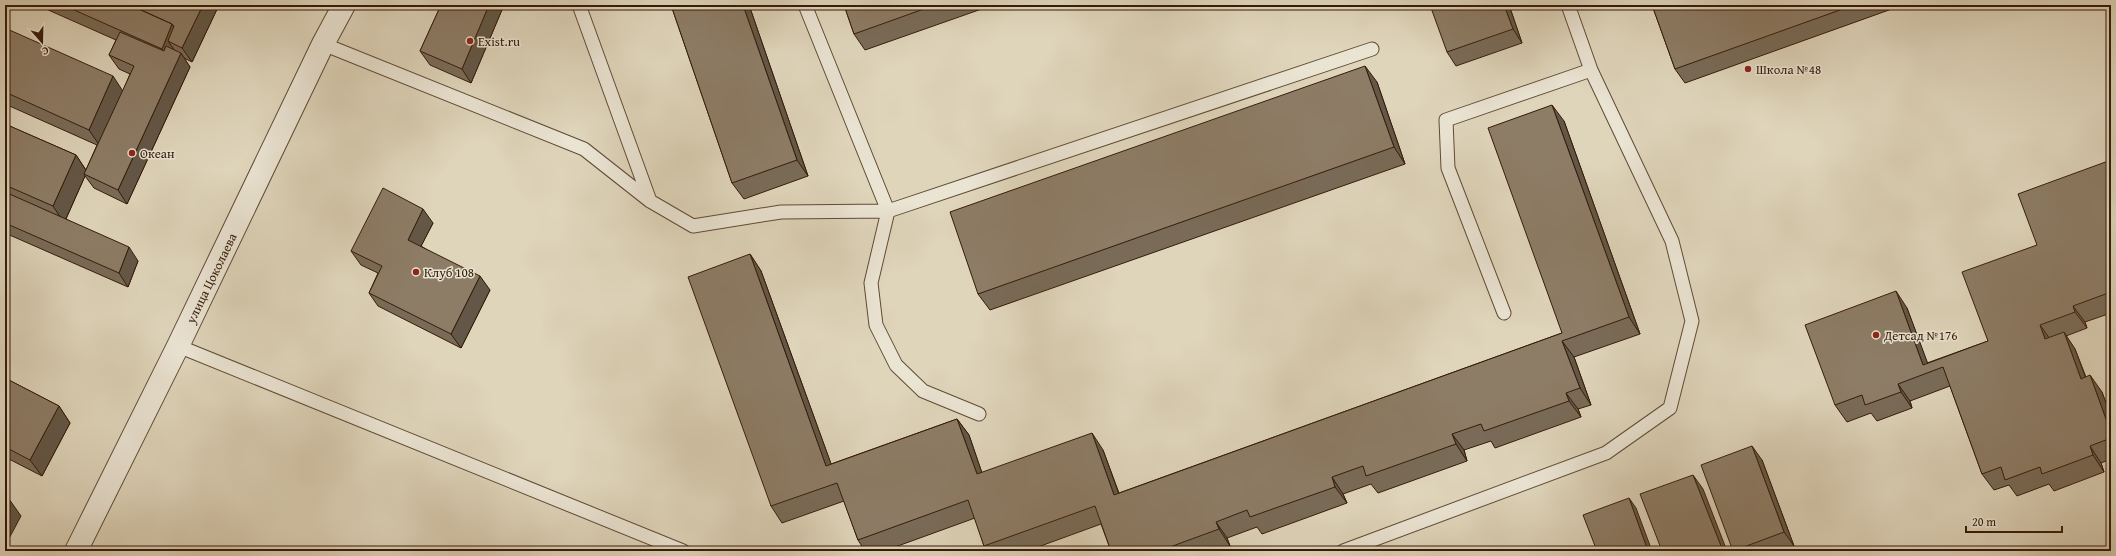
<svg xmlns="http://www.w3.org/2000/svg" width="2116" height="556" font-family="'Gentium Book Plus',serif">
<rect width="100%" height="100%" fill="#dfd5bb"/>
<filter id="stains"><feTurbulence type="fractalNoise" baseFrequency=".005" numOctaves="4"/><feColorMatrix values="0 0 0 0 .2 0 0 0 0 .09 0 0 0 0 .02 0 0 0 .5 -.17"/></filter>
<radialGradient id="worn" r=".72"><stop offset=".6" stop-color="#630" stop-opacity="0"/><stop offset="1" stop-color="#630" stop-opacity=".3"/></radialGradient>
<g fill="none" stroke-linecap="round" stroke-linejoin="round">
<defs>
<path id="service" d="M579,5l71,196
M323,44l261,105 66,52 43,25 88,-14 107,-1 -83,-206
M1504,313l-56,-145 -2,-48 145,-50
M178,346l505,205
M979,414l-56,-23 -27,-26 -20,-40 -5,-42 17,-72 484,-162
M1343,551l263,-98 64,-45 22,-87 -20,-80 -81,-171 -23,-65"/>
<path id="tertiary" d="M76,551l102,-205 145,-302 21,-39"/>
</defs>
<!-- service casing -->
<use href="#service" stroke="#604a36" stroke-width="15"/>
<!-- tertiary casing -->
<use href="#tertiary" stroke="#604a36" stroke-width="24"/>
<!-- service -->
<use href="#service" stroke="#eae4d3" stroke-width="13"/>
<!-- tertiary -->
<use href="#tertiary" stroke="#eae4d3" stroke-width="22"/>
</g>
<!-- wall -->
<path fill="#796b58" stroke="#351b09" d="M37,5h182l-27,57 -8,-4 6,9 -63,137 -33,-16 -9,-12 -19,43 72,42 -10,26 -123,-54v-109l71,31 10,15 11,-25 -92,-41v-76l118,63 7,-17 -11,-5 -10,-14 7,-15z
M441,5h63l-33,78 -41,-18 -10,-14z
M671,5h78l59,171 -64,23 -12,-16z
M844,5h149l-128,45 -11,-16z
M1509,5l13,38 -66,23 -9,-14z
M1652,5h251l-218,78 -10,-14z
M1377,82l28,82 -415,146 -12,-16z
M1564,121l76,213 -66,23 17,48 -13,4 3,8 -86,31 -4,-7 -27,9 3,11 -89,32 -7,-9 -28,10 4,9 -85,31 -5,-7 -30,11 3,8 -14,5h-105l-10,-27 -74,27h-39l-4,-5 -9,-28 -91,33h-19l-7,-11 -14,-39 -62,22 -11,-17 -21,-252 11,17 70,193 126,-45 12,16 13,38 121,-23 16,43 443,-160z
M2111,160v153l-26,9 2,6 -21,8 9,13 11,28 16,15 9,25v42l-10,4 3,9 -50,19 -5,-7 -32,12 -8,-11 -15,5 -12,-16 -32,-88 -40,15 2,7 -35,13 -6,-8 -24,9 -12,-17 72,-97 20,55 61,-22 49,-96z
M433,223l-12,23 69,44 -29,58 -83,-42 -9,-13 9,-20 -17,-8 -10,-14z
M5,378l54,28 11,17 -28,53 -37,-19z
M1762,460l32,86 -15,5h-46z"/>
<!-- shaded-wall -->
<path fill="#635747" stroke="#351b09" d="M203,5h16l-27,57 -10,-14z
M489,5h15l-33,78 -9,-14z
M743,5h6l59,171 -11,-16z
M1504,5h5l13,38 -9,-14z
M172,24l12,16 -16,1 10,14 -5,10 -11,-16z
M181,53l9,14 -63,137 -9,-14z
M1365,66l12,16 28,82 -11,-17z
M113,76l11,17 -24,53 -11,-16z
M1552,105l12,16 76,213 -11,-17z
M76,155l11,17 -3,2 1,2 -21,47 -11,-17z
M423,209l10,14 -16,31 -9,-14z
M129,247l9,14 -10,26 -9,-14z
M750,254l11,17 77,212 -12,-17z
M480,276l10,14 -29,58 -10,-14z
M1896,291l11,17 24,64 -8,-7z
M2073,306l12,16 2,6 -12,-16z
M2040,325l12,17 -7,-3z
M2064,332l11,17 17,46 -11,-16z
M1562,341l12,16 17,48 -11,-17z
M2090,375l12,17 9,25v16z
M1898,384l12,17 2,7 -11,-16z
M1566,393l12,16 3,8 -12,-16z
M59,406l11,17 -28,53 -12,-16z
M957,419l12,16 19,56 -11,-17z
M1092,433l11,17 22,61 -11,-16z
M1452,434l12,16 3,11 -11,-17z
M1752,446l10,14 32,86 -10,-14z
M2090,446l11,17 3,9 -11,-17z
M1693,475l10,14 24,62h-4z
M1332,477l11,17 4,9 -12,-16z
M1629,498l7,10 16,43h-4z
M9,499l12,17 -16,30v-38z
M1216,522l11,16 3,8 -11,-17z"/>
<!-- building -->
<path fill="#8d7c66" stroke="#351b09" d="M63,5h67l42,19 -10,25z
M130,5h73l-21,43 -14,-7 6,-15 -2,-2z
M441,5h48l-27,64 -42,-18z
M671,5h72l54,155 -65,23z
M844,5h91l-81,29z
M1430,5h74l9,24 -66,23z
M1652,5h202l-179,64z
M5,28l108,48 -24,54 -84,-38z
M120,32l44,19 2,-5 15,7 -63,137 -34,-16 50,-108 -25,-11z
M1365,66l29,81 -416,147 -28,-82z
M1552,105l77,212 -67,24 18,47 -14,5 3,8 -85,30 -3,-7 -29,10 4,10 -90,32 -3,-10 -31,11 3,10 -85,30 -3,-7 -31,12 3,7 -60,22h-48l-16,-45 -111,40 -16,-46 -110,40 -21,-57 -66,23 -83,-229 62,-23 76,212 131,-47 20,55 115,-41 22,62 448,-162 -74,-205z
M5,124l71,31 -23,51 -48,-21z
M2111,160v132l-38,14 2,6 -35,13 5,14 19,-7 17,47 9,-4 21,58v5l-21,8 3,9 -51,19 -2,-7 -35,13 -4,-13 -19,7 -39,-107 -45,17 3,8 -36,13 -3,-10 -27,10 -30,-80 91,-34 27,74 65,-24 -26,-69 75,-27 -19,-51z
M383,188l40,21 -15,31 72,36 -29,58 -82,-41 13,-27 -31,-15z
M5,192l124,55 -10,26 -114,-50z
M5,378l54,28 -29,54 -25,-13z
M1752,446l32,86 -51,19 -32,-86z
M1693,475l30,76h-61l-22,-57z
M5,497l4,2 -4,9z
M1629,498l19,53h-51l-14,-36z"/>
<!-- markers -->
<g fill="#8f2418" stroke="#eae4d3" stroke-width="1.5">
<circle cx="470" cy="41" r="4"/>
<circle cx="1748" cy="69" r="4"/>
<circle cx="132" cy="153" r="4"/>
<circle cx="416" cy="272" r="4"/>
<circle cx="1876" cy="335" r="4"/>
</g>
<g text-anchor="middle" stroke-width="3" stroke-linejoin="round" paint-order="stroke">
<!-- poi labels -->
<g font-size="13" fill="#351b09" stroke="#eae4d3" text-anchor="start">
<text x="478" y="46">Exist.ru</text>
<text x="1756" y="74">Школа №48</text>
<text x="140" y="158">Океан</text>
<text x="424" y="277">Клуб 108</text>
<text x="1884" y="340">Детсад №176</text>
</g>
<!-- street labels -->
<g font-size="13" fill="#351b09" stroke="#eae4d3">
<text transform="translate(211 278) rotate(-64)" y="5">улица Цоколаева</text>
</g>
</g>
<!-- margin -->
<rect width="2116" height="556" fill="none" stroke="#dfd5bb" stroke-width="20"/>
<rect x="6" y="6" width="2104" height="544" fill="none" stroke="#351b09" stroke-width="2"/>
<rect x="10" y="10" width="2096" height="536" fill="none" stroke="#351b09"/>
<!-- north arrow -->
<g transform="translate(42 42) rotate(160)" stroke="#eae4d3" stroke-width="3" paint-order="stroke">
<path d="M0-3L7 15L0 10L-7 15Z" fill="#351b09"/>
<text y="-6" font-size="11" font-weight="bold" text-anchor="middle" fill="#351b09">С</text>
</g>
<!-- scale -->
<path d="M1966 526v6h96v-6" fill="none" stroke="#351b09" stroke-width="2"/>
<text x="1972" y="526" font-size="12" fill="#351b09" stroke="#eae4d3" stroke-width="3" paint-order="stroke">20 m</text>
<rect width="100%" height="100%" filter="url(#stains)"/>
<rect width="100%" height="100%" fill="url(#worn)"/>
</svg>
